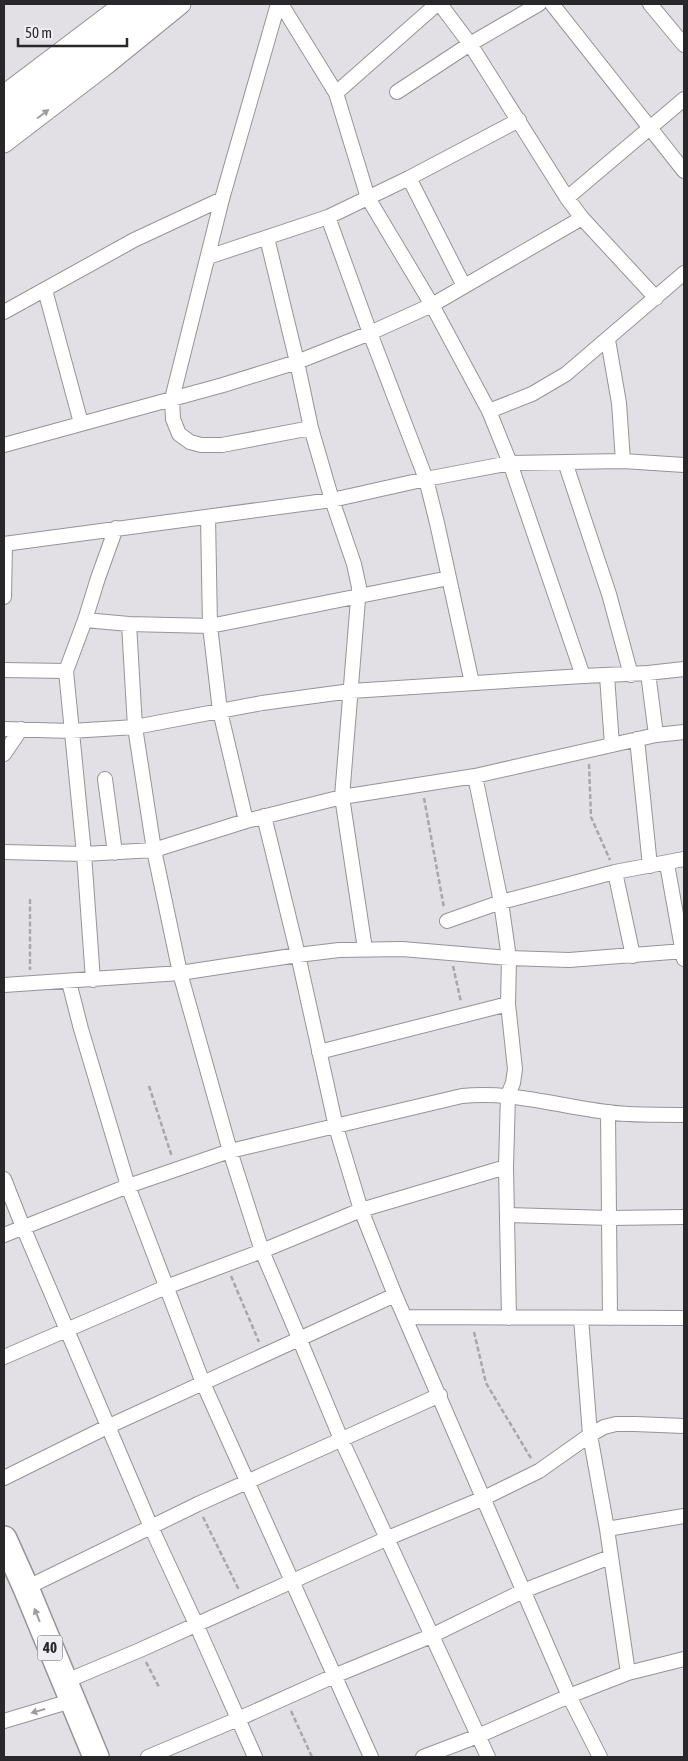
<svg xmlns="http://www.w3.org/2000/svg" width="688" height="1761" font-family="'Asap Condensed',sans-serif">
<rect width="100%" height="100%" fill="#e2e0e5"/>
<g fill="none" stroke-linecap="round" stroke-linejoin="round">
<defs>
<path id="street" d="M278,4l-56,195 -50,200 1,20 6,15 11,8 11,3h21l89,-17
M281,4l55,89 32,105 64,107 57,106 21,52 73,213 65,-3 36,-4
M440,4l30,40 97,154 15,20 74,80
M552,4l132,167
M650,4l34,41
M397,92l73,-48 69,-40
M336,93l101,-89
M409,178l55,108
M567,198l117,-99
M328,217l42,116 56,146 11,44 35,160
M267,238l30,124 14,66 21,72 22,64 5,23 -17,210 23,152
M208,257l120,-40 81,-39 110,-58
M45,290l36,133
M4,312l130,-72 88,-41
M608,340l11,63 4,58
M489,411l43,-17 34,-20 118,-101
M4,445l219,-60 74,-23 73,-29 62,-28 150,-87
M565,462l44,132 22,81
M208,517l2,109 10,85 26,110
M4,544l328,-44 94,-21 84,-16 113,-2 61,4
M4,597l1,-53
M85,620l44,4 81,2 239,-48
M129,624l6,103 19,123 26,123 50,178 32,100 37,87 42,101 147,318
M4,670l62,1
M648,673l8,62
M607,676l5,69
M4,729l67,2 64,-4 127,-24 89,-12 232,-15
M637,739l13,127
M4,754l17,-25
M475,776l26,126 8,56 -1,46 7,65 -2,14 -5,12 -2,72 3,151
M105,779l10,74
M264,816l34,139 38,172 25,83 34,85 174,401 31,61
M4,852l80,2 70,-4 92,-29 96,-24 133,-21 181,-41 28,-3
M667,864l17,95
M615,872l18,84
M447,921l54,-19 114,-30 69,-13
M93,980l-9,-126 -18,-183 19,-51 13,-42 18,-50
M69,982l12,47 47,157 75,197 168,374
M4,985l176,-12 118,-18 41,-5 63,-1 107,9 60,2 115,-9
M319,1052l189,-48
M608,1113l2,205
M4,1179l19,48 128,300 45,97 59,133
M507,1215l102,3 75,-1
M4,1235l124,-49 102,-35 232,-55c52,-5 95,10 145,16 25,4 52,2 77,3
M405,1317l279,1
M581,1318l9,117 17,94 21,144
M4,1357l162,-70 96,-36 99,-41 145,-43
M4,1478l103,-51 288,-132
M607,1529l77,-13
M26,1588l172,-84 242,-109
M64,1682l76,-32 248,-112 96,-40 55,-27 51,-36 14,-8 12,-3h19l49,2
M4,1721l67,-20
M148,1757l90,-38 96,-43 97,-40 92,-45 87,-34
M423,1757l55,-21 91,-40 59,-23 56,-14"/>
<path id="secondary" d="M4,95l120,-91
M4,143l102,-78 75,-61"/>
<path id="highway" d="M4,118l67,-48 81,-66
M4,1539l22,49 70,169"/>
</defs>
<!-- street casing -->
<use href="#street" stroke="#959498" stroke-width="16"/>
<!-- secondary casing -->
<use href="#secondary" stroke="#959498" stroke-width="21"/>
<!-- highway casing -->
<use href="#highway" stroke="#959498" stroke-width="28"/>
<!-- path -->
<path stroke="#a8a6aa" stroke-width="2.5" stroke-dasharray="5 2.5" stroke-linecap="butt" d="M589,764l2,53 19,43
M424,798l20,110
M30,899v71
M453,966l8,36
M149,1086l23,71
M231,1276l28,66
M474,1332l12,51 46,77
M203,1517l36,73
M146,1662l13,25
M291,1711l21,46"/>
<!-- street -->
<use href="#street" stroke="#fff" stroke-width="14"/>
<!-- secondary -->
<use href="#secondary" stroke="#fff" stroke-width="19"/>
<!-- highway -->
<use href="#highway" stroke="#fff" stroke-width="25"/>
</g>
<!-- one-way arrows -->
<defs><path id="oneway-solid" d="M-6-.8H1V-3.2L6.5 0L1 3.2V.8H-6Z" transform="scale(1.25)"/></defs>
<g fill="#9e9e9f">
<use href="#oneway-solid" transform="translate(43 114) rotate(-37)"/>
<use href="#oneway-solid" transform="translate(37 1615) rotate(-112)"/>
<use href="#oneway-solid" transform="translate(38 1711) rotate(164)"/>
</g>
<g text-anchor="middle" stroke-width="4" stroke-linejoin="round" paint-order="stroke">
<!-- shield labels -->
<rect fill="#efeef2" stroke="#646365" stroke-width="1" x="37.5" y="1635.5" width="25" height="25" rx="4"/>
<g font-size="15" font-weight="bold" fill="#282729">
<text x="50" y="1653">40</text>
</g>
</g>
<!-- border -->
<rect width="688" height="1761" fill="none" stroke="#282729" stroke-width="10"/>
<!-- scale -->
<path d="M18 38v8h109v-8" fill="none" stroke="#282729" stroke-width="2.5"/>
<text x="25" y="38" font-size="15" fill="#282729" stroke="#efeef2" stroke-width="4" paint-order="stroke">50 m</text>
</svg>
